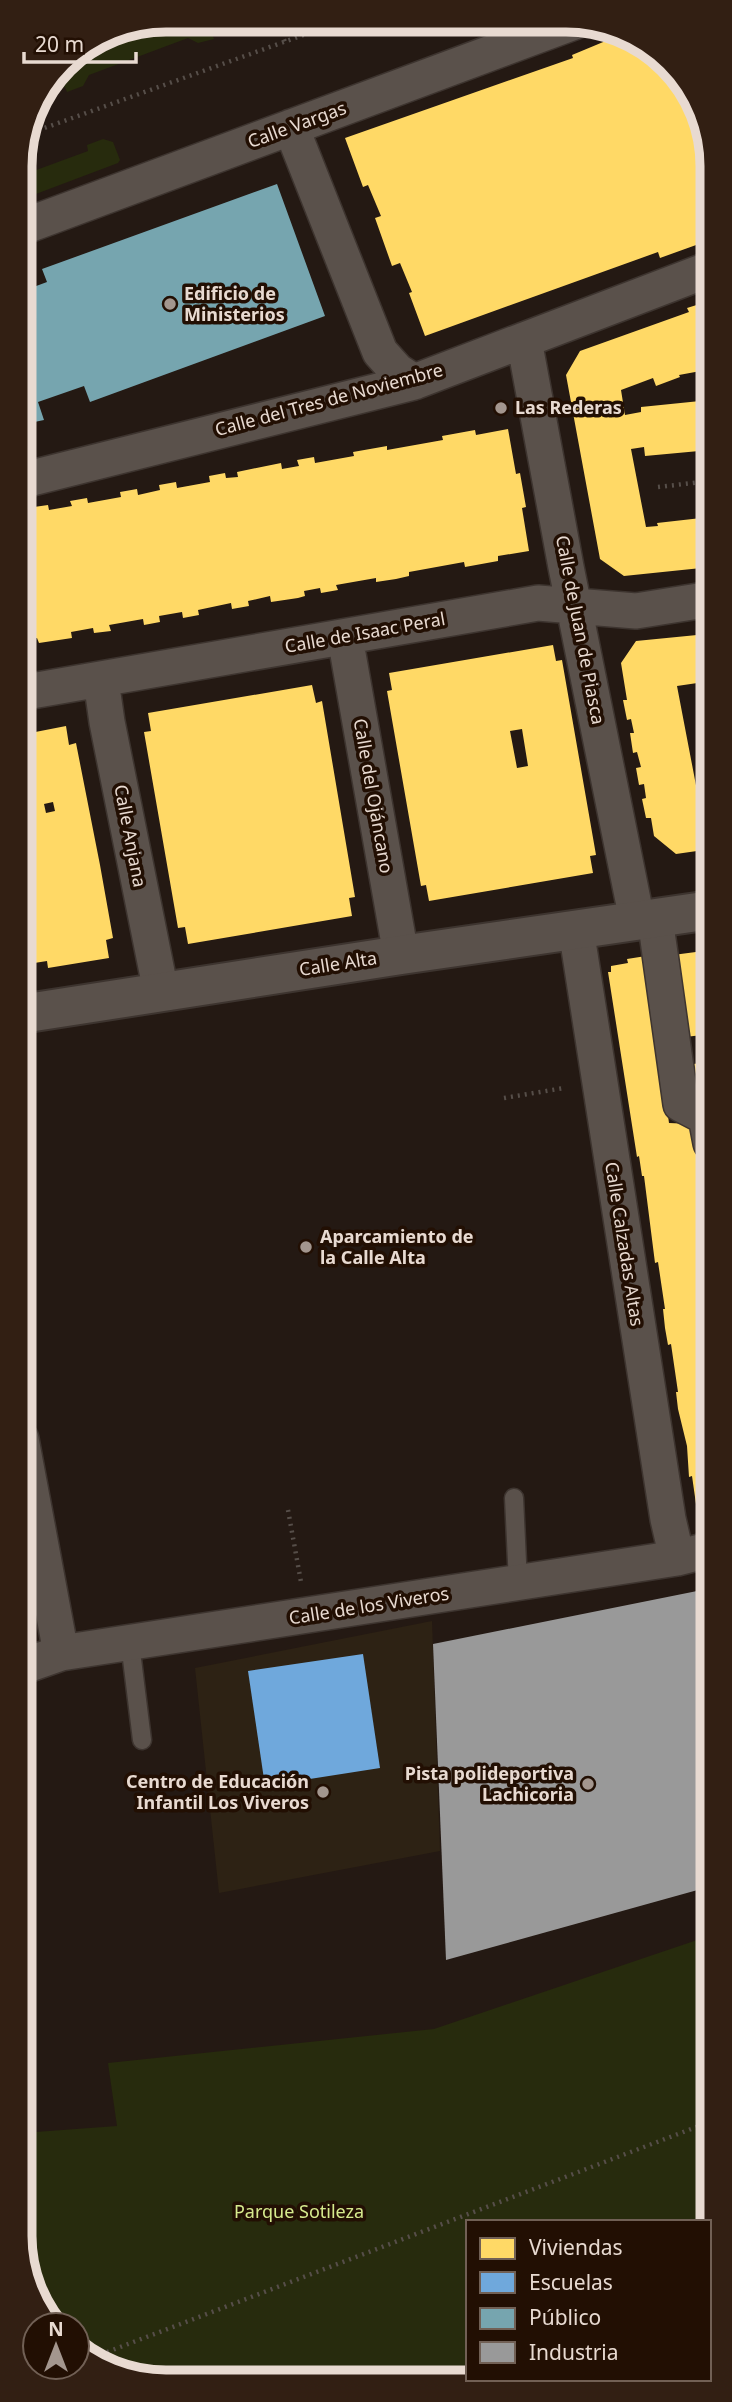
<svg xmlns="http://www.w3.org/2000/svg" width="732" height="2402" font-family="'Noto Sans',sans-serif">
<rect width="100%" height="100%" fill="#241913"/>
<!-- education -->
<path fill="#2d2214" d="M432,1621l8,230 -221,42 -24,-225z"/>
<!-- green -->
<path fill="#272b0d" d="M184,19l58,1 -31,11 3,8 -16,4 -10,-5 -99,37 -6,11 -16,6 -2,-5 -28,10 23,-33z
M103,139l10,3 7,18 -2,3 -98,37v-24l68,-25 -1,-6z
M712,1935v311l-3,8v-32h-241v157h10l-2,1h-340l-59,-32v-23h-23l-32,-60v-132l95,-7 -9,-63 326,-34z"/>
<!-- homes -->
<path fill="#ffd966" fill-rule="evenodd" d="M620,35l50,27 40,75v103l-50,18 -2,-6 -233,84 -16,-43 3,-1 -12,-29 -8,3 -17,-48 6,-2 -13,-31 -5,2 -18,-49 228,-80 -1,-3z
M703,303l1,3 6,-2v53l-8,3 4,10 -27,5 1,2 -24,9 -3,-8 -32,12 4,25 16,-3v-5l69,-7v50l-65,6 -1,-9 -13,2 15,78 12,-1 -1,-3 53,-6 1,50 -87,9 -24,-17 -34,-184 14,-24 109,-39 -2,-4z
M508,429l8,45 4,-1 6,34 -4,1 7,43 -31,5v5l-33,6 -1,-5 -55,10v4l-13,3 -20,3v-4l-40,7 2,5 -17,3 -1,-5 -16,3 1,5 -7,2 -27,4 -1,-6 -22,5 1,5 -17,3 -1,-6 -33,7 1,5 -16,3 -1,-6 -23,4 1,6 -16,3 -1,-6 -34,6 2,6 -17,2 -1,-5 -22,4 1,6 -33,5 -2,-5 -17,3v-132l28,-4 1,5 23,-4 -2,-5 17,-3 1,5 33,-6 -1,-5 17,-3 1,6 22,-5 -1,-5 17,-3 1,6 33,-6 -1,-6 16,-3 1,5 12,-1 -1,-5 44,-9 1,6 17,-3 -2,-6 17,-3 1,6 39,-7 -1,-4 34,-6v4l56,-10 -1,-4 33,-6 1,5z
M711,629v52l-34,5 22,115 12,-2v50l-35,5 -22,-18 -3,-18h-5l-4,-19 4,-1 -2,-14 -5,1 -3,-17 5,-1 -4,-15 -4,1 -3,-20h4l-3,-14 -4,1 -4,-20h4l-6,-37 15,-22 61,-6 -1,-4z
M553,645l3,16 6,-1 34,195 -6,1 3,17 -164,28 -3,-16 -5,1 -34,-195 5,-1 -3,-17zM522,729l6,37 -11,2 -7,-37z
M312,685l4,18 6,-2 33,196 -6,1 3,18 -164,28 -3,-17 -7,1 -34,-196 7,-1 -3,-18z
M66,726l3,19 7,-2 24,122 13,73 -7,2 3,18 -61,10 -1,-7 -19,3v4l-8,1v-234zM53,802l2,9 -9,2 -2,-9z
M711,950v84l-26,3 -12,-82z
M646,956l23,167 23,1 19,53 1,331 -7,1 -9,-5 -4,-28 -3,1 -2,-31 -9,-37 -2,-17h2l-7,-48 -3,1 -3,-17 -2,-19h2l-7,-47 -3,1 -11,-87h-2l-3,-20 -2,1 -29,-185h3v-6l17,-3 -1,-4z
M711,1061v36h-4l-11,-6 -8,-26z"/>
<!-- schools -->
<path fill="#6fa8dc" d="M363,1654l17,114 -115,18 -17,-115z"/>
<!-- public -->
<path fill="#76a5af" d="M277,184l48,132 -235,86 -6,-16 -46,16 6,18 -24,5v-133l27,-10 -5,-13z"/>
<!-- industry -->
<path fill="#999" d="M712,1588v298l-266,74 -13,-316z"/>
<g fill="none" stroke-linecap="round" stroke-linejoin="round">
<defs>
<path id="lane" d="M514,1498l4,85
M130,1643l12,97"/>
<path id="street" d="M291,127l89,225 17,19 17,11
M20,228l554,-206
M524,340l42,227 71,353
M20,481l394,-99 296,-113
M345,637l56,318
M101,680l6,42 54,270
M20,693l518,-90 98,8 75,-12
M655,918l26,186 25,13 5,26
M576,929l92,590 9,39
M21,1439l40,214
M21,1667l40,-14 545,-84 71,-11 35,-9"/>
<path id="secondary" d="M21,1014l380,-59 310,-45"/>
</defs>
<!-- lane casing -->
<use href="#lane" stroke="#3d342f" stroke-width="21"/>
<!-- street casing -->
<use href="#street" stroke="#3d342f" stroke-width="38"/>
<!-- secondary casing -->
<use href="#secondary" stroke="#3d342f" stroke-width="42"/>
<!-- path -->
<path stroke="#564e49" stroke-width="4.5" stroke-dasharray="2 5" stroke-linecap="butt" d="M276,20l9,22
M25,135l320,-115
M658,487l52,-6
M504,1098l60,-10 -1,-2
M288,1510l13,72
M94,2357l618,-236"/>
<!-- lane -->
<use href="#lane" stroke="#5a514b" stroke-width="18"/>
<!-- street -->
<use href="#street" stroke="#5a514b" stroke-width="35"/>
<!-- secondary -->
<use href="#secondary" stroke="#5a514b" stroke-width="38"/>
</g>
<!-- markers -->
<g fill="#a3968e" stroke="#220f03" stroke-width="2.5">
<circle cx="170" cy="304" r="7"/>
<circle cx="501" cy="408" r="7"/>
<circle cx="306" cy="1247" r="7"/>
<circle cx="588" cy="1784" r="7"/>
<circle cx="323" cy="1792" r="7"/>
</g>
<g text-anchor="middle" stroke-width="7" stroke-linejoin="round" paint-order="stroke">
<!-- street labels -->
<g font-size="18" fill="#e8dad1" stroke="#220f03">
<text transform="translate(297 125) rotate(-20)" y="6">Calle Vargas</text>
<text transform="translate(329 400) rotate(-15)" y="6">Calle del Tres de Noviembre</text>
<text transform="translate(580 630) rotate(79)" y="6">Calle de Juan de Piasca</text>
<text transform="translate(365 633) rotate(-10)" y="6">Calle de Isaac Peral</text>
<text transform="translate(373 796) rotate(80)" y="6">Calle del Ojáncano</text>
<text transform="translate(130 836) rotate(79)" y="6">Calle Anjana</text>
<text transform="translate(338 964) rotate(-9)" y="6">Calle Alta</text>
<text transform="translate(624 1244) rotate(81)" y="6">Calle Calzadas Altas</text>
<text transform="translate(369 1606) rotate(-9)" y="6">Calle de los Viveros</text>
</g>
<!-- poi labels -->
<g font-size="18" font-weight="bold" fill="#e8dad1" stroke="#220f03" text-anchor="start">
<text x="184" y="300">Edificio de<tspan x="184" dy="21">Ministerios</tspan></text>
<text x="515" y="414">Las Rederas</text>
<text x="320" y="1243">Aparcamiento de<tspan x="320" dy="21">la Calle Alta</tspan></text>
<text x="574" y="1780" text-anchor="end">Pista polideportiva<tspan x="574" dy="21">Lachicoria</tspan></text>
<text x="309" y="1788" text-anchor="end">Centro de Educación<tspan x="309" dy="21">Infantil Los Viveros</tspan></text>
</g>
<!-- park labels -->
<g font-size="18" fill="#d6ea8d" stroke="#220f03">
<text x="299" y="2218">Parque Sotileza</text>
</g>
</g>
<!-- crop -->
<path d="M0 0H732V2402H0ZM166 32H566A134 134 0 0 1 700 166V2236A134 134 0 0 1 566 2370H166A134 134 0 0 1 32 2236V166A134 134 0 0 1 166 32Z" fill="#321f13" fill-rule="evenodd"/>
<path fill="none" stroke="#e8dad1" stroke-width="9" d="M166 32H566A134 134 0 0 1 700 166V2236A134 134 0 0 1 566 2370H166A134 134 0 0 1 32 2236V166A134 134 0 0 1 166 32Z"/>
<!-- legend -->
<rect x="466" y="2220" width="245" height="161" fill="#220f03" stroke="#716055" stroke-width="2"/>
<rect x="480" y="2238" width="35" height="21" fill="#ffd966" stroke="#716055" stroke-width="2"/>
<text x="529" y="2255" font-size="21" fill="#e8dad1">Viviendas</text>
<rect x="480" y="2272" width="35" height="21" fill="#6fa8dc" stroke="#716055" stroke-width="2"/>
<text x="529" y="2290" font-size="21" fill="#e8dad1">Escuelas</text>
<rect x="480" y="2308" width="35" height="21" fill="#76a5af" stroke="#716055" stroke-width="2"/>
<text x="529" y="2325" font-size="21" fill="#e8dad1">Público</text>
<rect x="480" y="2342" width="35" height="21" fill="#999999" stroke="#716055" stroke-width="2"/>
<text x="529" y="2360" font-size="21" fill="#e8dad1">Industria</text>
<!-- north arrow -->
<g transform="translate(56 2346)"><circle r="33" fill="#220f03" stroke="#716055" stroke-width="2"/>
<path d="M0-5L12 26L0 18L-12 26Z" fill="#a3968e"/>
<text y="-10" font-size="19" font-weight="bold" text-anchor="middle" fill="#e8dad1">N</text>
</g>
<!-- scale -->
<path d="M24 52v10h112v-10" fill="none" stroke="#e8dad1" stroke-width="3.5"/>
<text x="35" y="52" font-size="21" fill="#e8dad1" stroke="#220f03" stroke-width="5" paint-order="stroke">20 m</text>
</svg>
